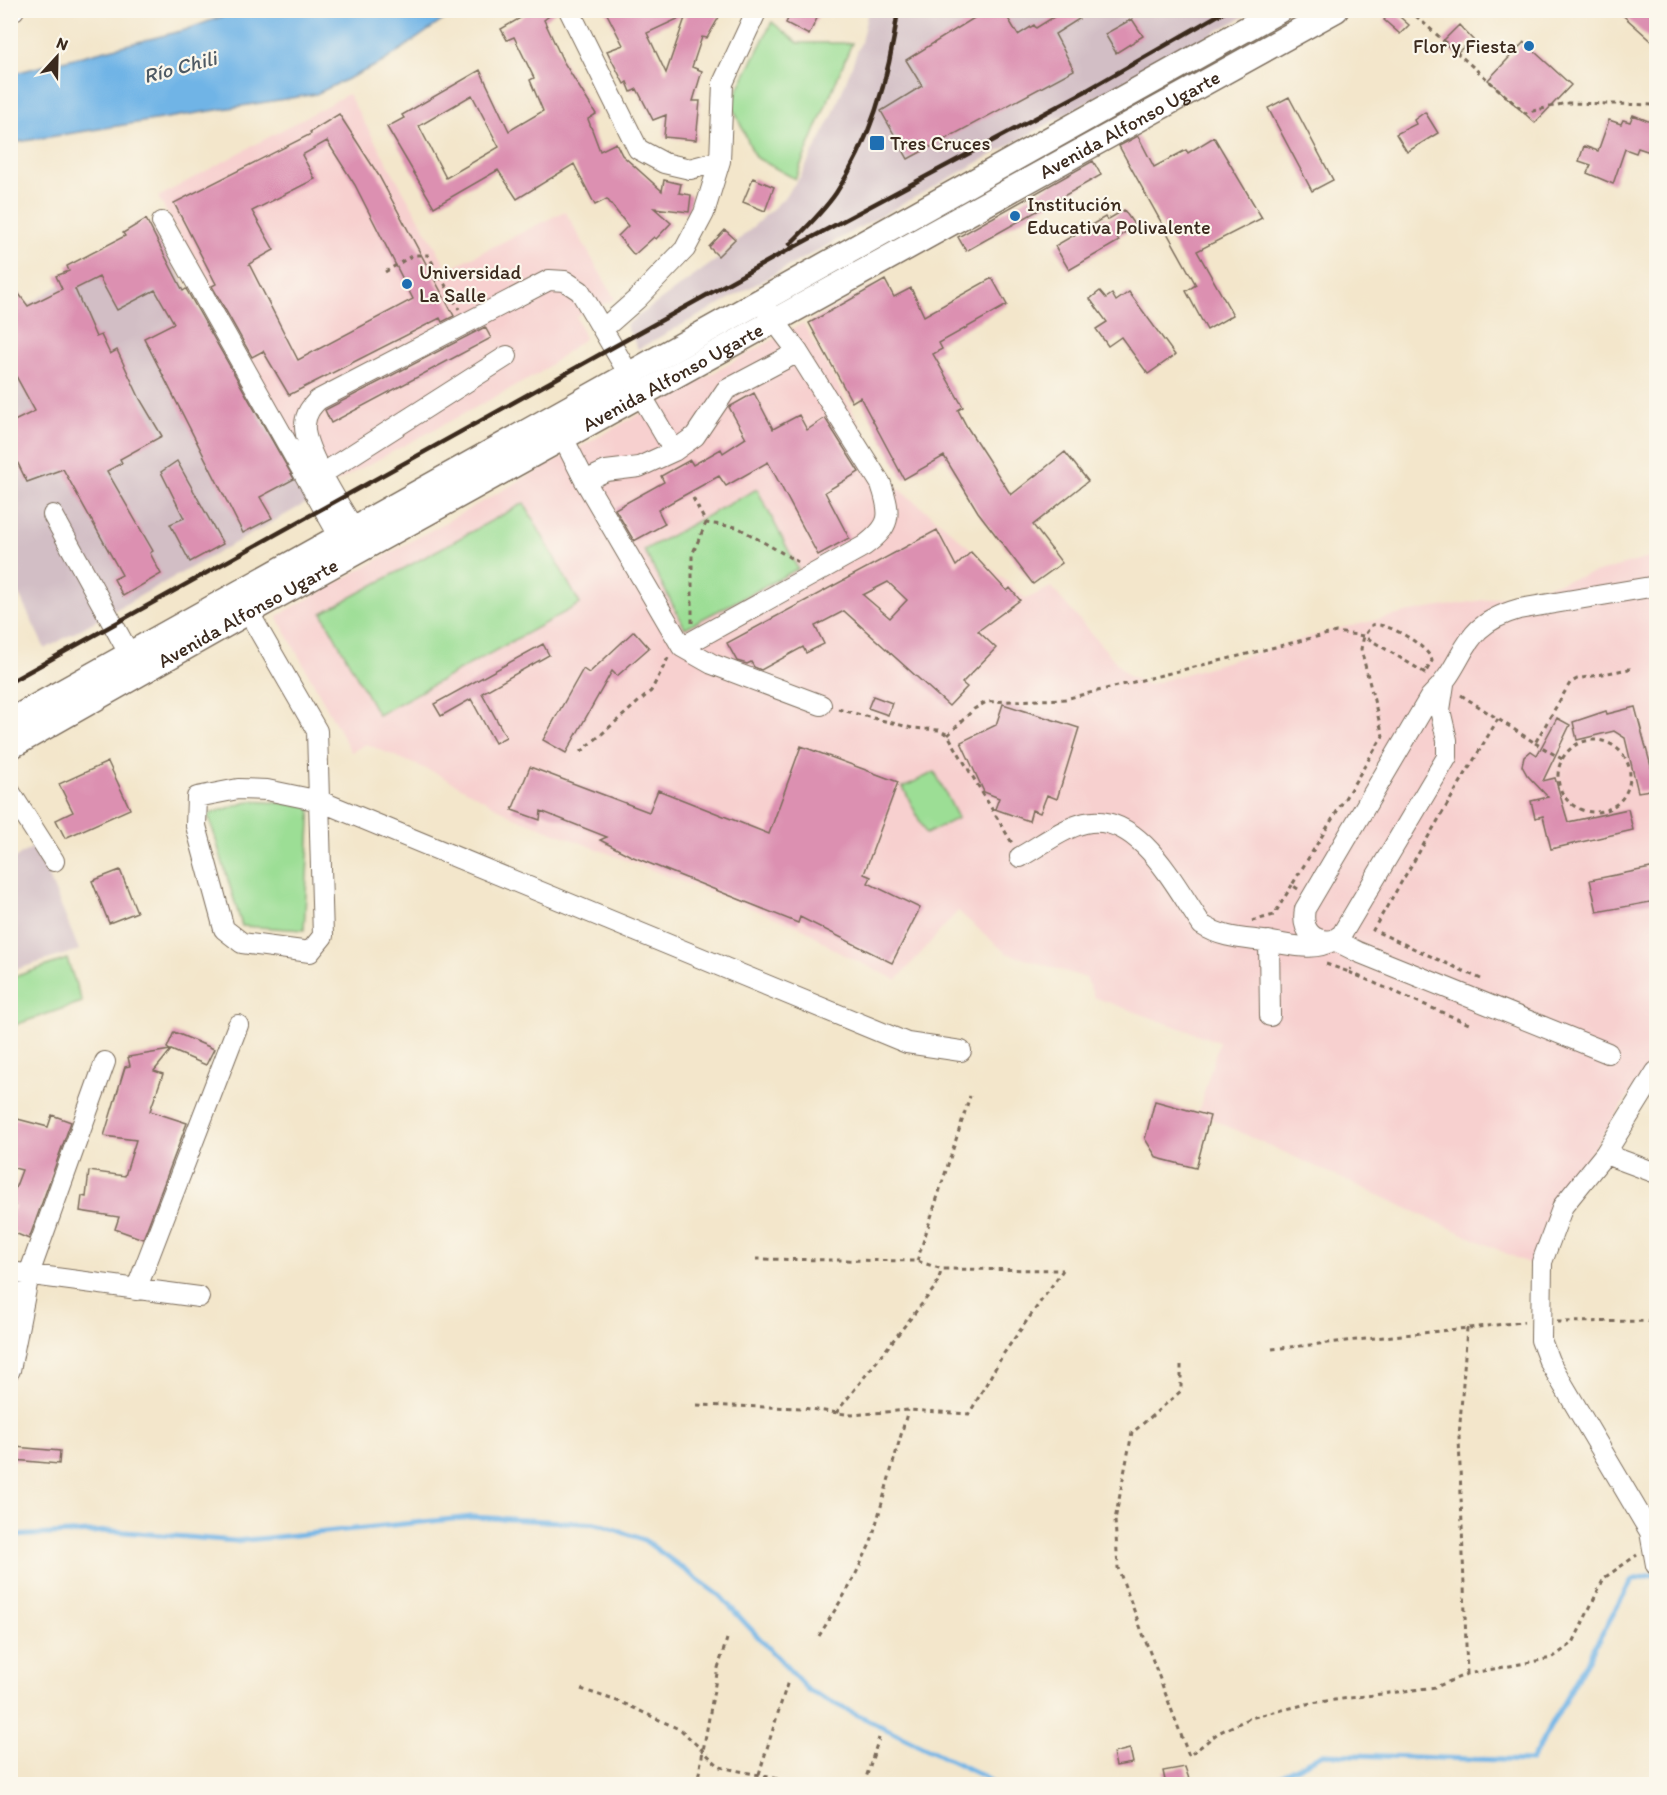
<svg xmlns="http://www.w3.org/2000/svg" width="1667" height="1795" font-family="Itim,sans-serif">
<rect width="100%" height="100%" fill="#fbf7ec"/>
<filter id="ink" filterUnits="userSpaceOnUse"><feTurbulence type="fractalNoise" baseFrequency=".0167" numOctaves="2"/><feDisplacementMap in="SourceGraphic" scale="12" xChannelSelector="R" yChannelSelector="G"/><feConvolveMatrix kernelMatrix="1 2 1 2 8 2 1 2 1" color-interpolation-filters="sRGB"/></filter>
<filter id="wash" filterUnits="userSpaceOnUse"><feTurbulence type="fractalNoise" baseFrequency=".008" numOctaves="4" result="noise"/><feDisplacementMap in="SourceGraphic" scale="24" xChannelSelector="R" yChannelSelector="G"/><feGaussianBlur stdDeviation="1.35" result="paint"/><feColorMatrix in="noise" values="0 0 0 0 0 0 0 0 0 0 0 0 0 0 0 0 0 1.4 0 .05"/><feComposite in="paint" operator="in"/></filter>
<g filter="url(#wash)">
<rect width="100%" height="100%" fill="#f3e6cb"/>
<!-- built -->
<path fill="#f7d0cf" d="M348,94l100,175 117,-58 50,88 -39,17 9,22 -47,36 -217,116 -163,-293z
M803,323l91,162 50,40 82,74 25,-12 77,89 20,9 181,-54 81,-19 104,-17 142,-39v498l-98,149 -22,64 -338,-154 21,-71 -125,-45 -8,-19 -80,-25 -48,-42 -61,69 -61,-29 -31,-22 -291,-112 -76,-43 -72,-30 -15,8 -74,-136z"/>
<!-- industrial -->
<path fill="#d2bec5" d="M868,11h386l-616,338 -12,-24 93,-67 63,-58 18,-23 32,-60 29,-75z
M152,228l158,273 -265,148 -34,-71v-263z
M36,845l43,105 -68,21v-110z"/>
<!-- green -->
<path fill="#9cde95" stroke="#6c845a" stroke-width="1.5" d="M772,22l26,21h54l-57,136 -40,-22 -24,-54z
M757,489l41,80 -113,59 -41,-78z
M524,503l56,101 -202,111 -56,-102z
M935,772l23,46 -32,16 -23,-47z
M251,801l60,4 -7,125 -62,-4 -34,-112z
M67,959l15,43 -70,24 -1,-48z"/>
<!-- water -->
<path fill="#70b4e6" stroke="#566f82" stroke-width="1.5" d="M240,10l216,1 -73,51 -67,32 -305,49v-69l174,-44z"/>
<g fill="none" stroke-linecap="round" stroke-linejoin="round">
<!-- stream -->
<path stroke="#70b4e6" stroke-width="5" d="M10,1536l102,-5 124,10 236,-24 128,7 44,16 75,55 90,96 176,86 8,7
M1265,1784l58,-30 208,7 101,-181 24,-6"/>
</g>
<g id="blocks">
<!-- building -->
<path fill="#dc90b1" fill-rule="evenodd" d="M534,10h23l-13,10 19,41 33,53 -8,5 12,32 16,-8 6,12 40,36 2,-11 17,4 -2,9 12,2 -2,17 -35,-4 17,15 -15,16 -2,-2 -20,18 -16,-19 10,-10 -21,-27 -12,6 -21,-41 -57,35 -19,-29 -64,37 -47,-80 17,-9 -2,-3 78,-45 29,61 34,-20 -13,-31 4,-2 -20,-41 -7,3 -6,-11zM472,95l27,52 -53,31 -27,-52z
M605,10h118l-16,28 -5,-1 -10,30 10,4 -9,30h7l-4,39 -32,-3 2,-22 -13,5 -16,-31 -6,3 -4,-10 -3,2 -17,-33 16,-6zM686,15l-20,58 -19,-40z
M792,10h15l11,6 -9,19 -23,-12z
M987,10h16l15,25 16,-10 2,3 29,-18h9l5,9 -24,15 19,36 -166,89 -27,-48 41,-25 -16,-26z
M1392,10l17,15 -9,9 -16,-14z
M1617,10h39v35z
M1132,19l11,17 -27,17 -11,-19z
M1459,25l14,15 -18,14 -12,-13z
M1524,42l47,43 -36,38 -47,-43z
M1289,97l44,83 -21,11 -44,-83z
M1425,112l13,21 -31,19 -11,-18 20,-10 -2,-4z
M339,114l40,62 75,140 -12,6 -2,-4 -151,77 -26,-44 -11,6 -40,-71 4,-2 -42,-81 137,-69 -1,-2zM327,141l28,44 58,114 -115,61 -49,-96 25,-14 -22,-39 63,-32 -13,-24z
M1633,115l23,9v30l-18,-6 -2,5 -11,-4 -12,35 -26,-11 4,-8 -12,-4 5,-15 14,5 11,-31 12,4 2,-4 7,2z
M1138,136l16,31 32,-17 2,3 26,-16 48,81 -65,33 36,64 -26,15 -21,-39 10,-6 -77,-139z
M1093,161l8,14 -135,76 -8,-14z
M753,178l21,9 -9,24 -22,-9z
M1124,210l11,16 -18,12 2,3 -50,29 -14,-24 50,-29 2,3z
M146,219l37,72 3,-2 108,190 -34,18 12,21 -29,15 -99,-195 30,-15 -19,-33 -38,20 -18,-33 -24,12 21,48 5,-2 9,19 7,-4 23,49 22,37 -42,23 2,4 -15,8 46,80 -3,2 11,21 -38,22 -9,-17 8,-4 -59,-106 -36,13 -17,-35v-24l25,-12 -25,-46v-83l18,24 34,-17 -6,-13 13,-5 -2,-5 58,-30 -2,-3z
M725,230l10,9 -17,17 -9,-9z
M992,278l15,27 -68,38 3,6 -9,5 30,53 -5,3 9,17 44,68 54,-43 23,29 -55,44 29,38 -29,21 -55,-72 -34,-56 -40,23 -44,-82 -8,5 -43,-79 76,-43 9,17 17,-9 13,28z
M1100,291l6,7 6,-4 4,7 13,-9 46,63 -27,19 -27,-37 -13,9 -12,-17 11,-7 -17,-23z
M485,327l6,11 -160,85 -6,-13z
M754,393l19,36 26,-14 8,15 18,-12 34,54 -34,20 24,46 -31,17 -50,-93 -42,24 -7,-10 -47,26 -14,8 7,14 -31,17 -19,-32 49,-27 -3,-6 29,-16 3,5 28,-16 2,4 23,-15 -17,-31z
M177,461l46,83 -33,18 -20,-38 14,-6 -23,-46z
M937,530l19,36 15,-14 36,39 3,-3 10,12 -42,31 18,17 -34,35 5,4 -18,19 -105,-95 -29,15 9,18 -18,9 -3,-6 -42,23 -7,-3 -3,-5 -4,2 -10,-3 -10,-18zM888,582l19,18 -17,18 -27,-23z
M634,631l15,17 -32,28 -5,-5 -46,82 -23,-13 40,-71 6,4z
M543,644l6,11 -67,38 24,44 -11,6 -24,-44 -30,17 -7,-12z
M873,696l19,7 -4,12 -20,-7z
M1003,704l76,24 -22,71 -10,-4 -7,18 -8,-3 -3,11 -34,-12 4,-11 -15,-6 -23,-50 35,-17z
M1635,707l21,78v4l-18,3 -13,-54 -11,-7 -37,9 -4,-18 33,-11 1,3z
M1557,718l13,7 -27,56 12,-3 13,44 60,-13 5,21 -82,19 -8,-33 -8,2 -4,-17 17,-4 -21,-22 -5,-9 2,-9 7,-6 6,4z
M801,746l97,36 -34,92 7,3 -3,6 52,25 -28,55 -92,-46 -2,6 -167,-67 -31,-16 7,-3 -66,-26 -1,9 -28,-10 18,-43 119,45 9,-22 111,44z
M108,762l22,47 -65,29 -9,-18 17,-8 -14,-28z
M1656,867v34l-59,11 -7,-32z
M120,870l17,42 -28,11 -17,-42z
M174,1032l40,17 -8,16 -35,-15 -17,21 9,3 -13,37 37,12 -44,116 -28,-10 4,-12 -39,-6 2,-15 4,1 3,-26 36,5 11,-36 -32,-4 21,-69 5,-1 -2,-9 42,-7 -3,-2z
M1155,1101l55,15 -14,52 -39,-10 -12,-19z
M52,1115l19,7 -42,117 -19,-8v-15l5,-10 -5,-4 12,-32 -12,-3v-50l38,10z
M15,1447l45,4 -1,13 -45,-4z
M1130,1749l3,14 -17,3 -3,-13z
M1185,1767l4,12 -23,6 -3,-14z"/>
</g>
</g>
<g filter="url(#ink)">
<use href="#blocks" fill-opacity="0" stroke="#7b6c5b" stroke-width="1.5"/>
<g fill="none" stroke-linecap="round" stroke-linejoin="round">
<defs>
<path id="minor" d="M569,10l69,139 26,14 26,6 30,-8
M10,11l4,-1
M162,222l184,326
M603,329l34,-30 48,-50 19,-36 16,-52 3,-78 34,-73
M557,426l28,55 97,166 30,17 109,41
M322,474l185,-118
M585,481l21,-10 33,-4 35,-16 21,-15 31,-46 72,-38
M53,515l84,153
M361,540c-14,-22 -59,-92 -56,-116 1,-11 6,-17 13,-24l231,-120 16,1 15,10 94,160
M242,601l75,130 6,205 -13,16 -68,-9 -18,-14 -28,-103 1,-29 41,-8 29,1 53,11 587,242 54,8
M682,647l182,-101c27,-20 28,-30 17,-62l-83,-132 -31,-41
M1444,684l-4,26 7,30v17l-105,177 -8,6c-21,3 -33,-10 -29,-31l125,-212c40,-37 26,-70 89,-88l137,-23
M10,792l44,69
M1020,857c20,-11 43,-29 65,-34 54,-12 91,65 117,102 22,14 43,13 68,17 23,3 43,10 64,-2l24,12 250,101
M1269,941l1,75
M1656,1072l-51,82 -42,52 -21,56 -1,78 8,21 101,171 6,33
M1605,1154l51,19
M10,1272l189,25
M136,1290l102,-265
M10,1370l19,-96 76,-212"/>
<g id="major">
<path d="M10,721l1270,-711"/>
<path id="s1" d="M10,747l238,-135 1088,-602"/>
</g>
</defs>
<!-- minor casing -->
<use href="#minor" stroke="#7b6c5b" stroke-width="22"/>
<!-- major casing -->
<use href="#major" stroke="#7b6c5b" stroke-width="27"/>
<!-- path -->
<path stroke="#7b6c5b" stroke-width="3" stroke-dasharray="4.5 4.5" stroke-linecap="butt" d="M1409,10l116,103 41,-10 90,2
M385,272l28,-17h15l31,54
M693,498l13,25 31,4 61,35
M692,623v-68l14,-32
M1461,695l74,48 35,-60 7,-4 57,-11
M838,709l74,19 27,2 9,5 64,108
M948,735l26,-26 12,-7 79,-3 271,-67 28,4 63,38
M1558 776a36 36 0 1 1 72 0a36 36 0 1 1-72 0Z
M1535,743l27,16
M581,752l70,-61 17,-33
M1298,889l-6,-4 91,-149 -22,-87 3,-13 8,-11c14,-4 58,22 60,36l-8,14
M1252,921l22,-6 18,-30
M1326,964l23,8 2,-4
M1349,972l120,52
M1481,979l-108,-49 125,-211
M756,1259l161,2 25,8 121,1
M917,1261l53,-165
M1557,1322l99,-1
M1272,1349l252,-27
M1181,1365v26l-49,42 -17,87 3,48 71,188 29,-23 32,-15 61,-15 125,-16 31,-13 85,-16 21,-15 31,-65 33,-23
M697,1405l106,3 49,7 56,-5 61,4 35,-61 59,-83
M836,1413l100,-127 6,-17
M819,1636l32,-52 20,-42 37,-132
M1467,1674l-8,-237 8,-109
M581,1689l42,14 58,27 39,37 83,17
M759,1774l29,-93
M697,1784l21,-116 9,-29
M764,1784l2,-9
M864,1784l15,-46"/>
<!-- minor -->
<use href="#minor" stroke="#fff" stroke-width="20"/>
<!-- major -->
<use href="#major" stroke="#fff" stroke-width="24"/>
<!-- rail -->
<path stroke="#3b2a1e" stroke-width="4.5" d="M790,244c16,-16 33,-32 46,-51 35,-53 54,-120 62,-183
M10,682l769,-427 305,-163 143,-82"/>
</g>
</g>
<!-- markers -->
<g fill="#1f6fb2" stroke="#fbf7ec" stroke-width="2">
<circle cx="1529" cy="46" r="6"/>
<rect x="869" y="135" width="16" height="16" rx="3"/>
<circle cx="1015" cy="216" r="6"/>
<circle cx="407" cy="284" r="6"/>
</g>
<g text-anchor="middle" stroke-width="4.5" stroke-linejoin="round" paint-order="stroke">
<!-- poi labels -->
<g font-size="20" fill="#3b2a1e" stroke="#fbf7ec" text-anchor="start">
<text x="1517" y="53" text-anchor="end">Flor y Fiesta</text>
<text x="890" y="150">Tres Cruces</text>
<text x="1027" y="211">Institución<tspan x="1027" dy="23">Educativa Polivalente</tspan></text>
<text x="419" y="279">Universidad<tspan x="419" dy="23">La Salle</tspan></text>
</g>
<!-- street labels -->
<g font-size="20" fill="#3b2a1e" stroke="#fbf7ec">
<text dy="7" stroke="none"><textPath href="#s1" startOffset="1281">Avenida Alfonso Ugarte</textPath></text>
<text dy="7" stroke="none"><textPath href="#s1" startOffset="759">Avenida Alfonso Ugarte</textPath></text>
<text dy="7" stroke="none"><textPath href="#s1" startOffset="273">Avenida Alfonso Ugarte</textPath></text>
</g>
<!-- water labels -->
<g font-size="21" font-style="italic" fill="#4e5a64" stroke="#fbf7ec">
<text transform="translate(180 67) rotate(-15)" y="7">Río Chili</text>
</g>
</g>
<!-- margin -->
<rect width="1667" height="1795" fill="none" stroke="#fbf7ec" stroke-width="36"/>
<!-- north arrow -->
<g transform="translate(57 57) rotate(22)" stroke="#fbf7ec" stroke-width="4.5" paint-order="stroke">
<path d="M0-4.5L10 22L0 15L-10 22Z" fill="#3b2a1e"/>
<text y="-9" font-size="16" font-weight="bold" text-anchor="middle" fill="#3b2a1e">N</text>
</g>
</svg>
